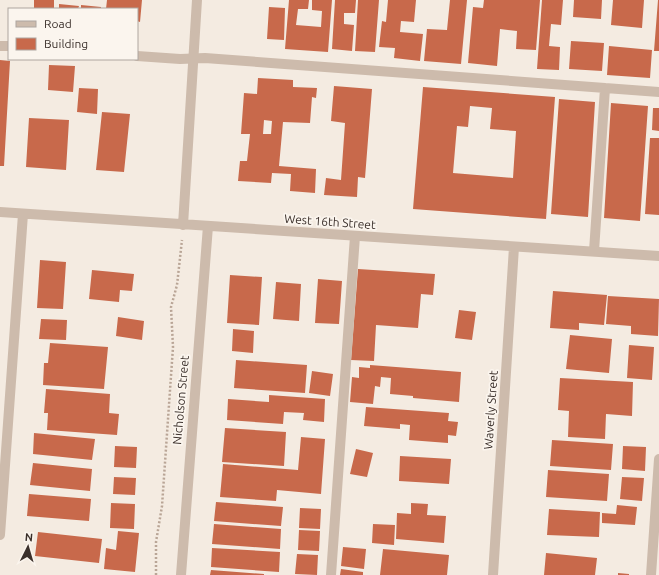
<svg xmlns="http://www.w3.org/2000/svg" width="659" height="575" font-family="Ubuntu,sans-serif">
<rect width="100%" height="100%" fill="#f4ebe1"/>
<!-- building -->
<path fill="#c8694b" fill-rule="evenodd" d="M34,0h20v9h-20z
M107,0h35l-2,22 -3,-1v-12h-31z
M289,0h20l-1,9h-10l-2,16 25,2 1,-16 -10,-1v-10h20l-4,52 -43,-3z
M335,0h21l-1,13h-11v11l10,1 -2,26 -20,-2z
M358,0h21l-4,52 -20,-1z
M388,0h28l-2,22 -13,-1 -1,11 23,2 -3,27 -26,-3 1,-10 -16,-1 3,-26 4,1z
M450,0h17l-6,64 -37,-3 3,-32 20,1z
M484,0h56l-4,50 -20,-1 1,-18 -17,-2 -3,37 -29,-3 5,-56 10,1z
M542,0h21l-2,25 -10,-1 -2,22 11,1 -1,23 -22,-1z
M574,0h28l-1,19 -28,-2z
M613,0h31l-2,28 -31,-3z
M658,0h1v51h-5z
M59,4l20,2 -1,3h-19z
M81,5l20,2v2h-20z
M269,7l16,1 -1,32 -17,-1z
M571,41l33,2 -2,28 -33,-2z
M609,46l43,4 -2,28 -43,-3z
M0,60l10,1 -6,105h-4z
M49,65l26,1 -2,26 -25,-2z
M258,78l35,2v7l24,1 -1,10 -4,-1 -2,26 -27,-1 -4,44 37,3 -1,24 -25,-2 1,-17 -19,-1 -1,10 -33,-2 2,-20h7l3,-27h-9l3,-41 13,1zM264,120l8,1 -1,13h-8z
M334,86l38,3 -7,89 -7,-1 -1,20 -33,-2 2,-17 15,2 4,-57 -14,-2z
M423,87l132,10 -9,122 -133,-10zM470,106l22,2 -2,21 26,2 -3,47 -60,-5 4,-47 11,1z
M79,88l19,1 -1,25 -20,-2z
M559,99l36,3 -7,115 -37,-3z
M611,103l37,3 -8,115 -36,-3z
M653,108h6v23l-7,-1z
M102,112l28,2 -6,58 -28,-2z
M29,118l40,2 -3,50 -40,-3z
M650,138h9v77l-14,-1z
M40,260l26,2 -3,47 -26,-1z
M358,269l77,5 -2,21 -12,-1 -3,34 -42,-3 -2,36 -23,-1z
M92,270l42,4 -2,17 -12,-1 -1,12 -30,-3z
M230,275l32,2 -3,48 -32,-2z
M318,279l24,2 -3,43 -24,-1z
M276,282l25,2 -2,37 -26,-2z
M553,291l54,4 -3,30 -25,-2v7l-29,-2z
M608,296l51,3 -1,37 -27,-2v-8l-25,-2z
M459,310l17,2 -4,28 -17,-2z
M118,317l26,4 -2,19 -26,-4z
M41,319l26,1 -1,20 -27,-1z
M233,329l21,2 -1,22 -21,-2z
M570,335l42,4 -3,34 -43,-4z
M50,343l58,4 -4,42 -61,-4 1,-22h4z
M629,345l25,2 -2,33 -25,-2z
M236,360l71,5 -2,28 -71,-5z
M370,365l91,7 -2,30 -46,-4v-2l-23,-2 1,-16 -10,-1 -1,10 -5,-1 -2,18 -23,-2 2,-25 7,1v-11l11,1z
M312,371l21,3 -3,22 -21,-3z
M560,378l73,4 -1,34 -26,-2 -1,25 -37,-2 1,-26 -11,-1z
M46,389l64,5 -1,19 10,1 -2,21 -70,-5 1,-17h-4z
M269,395l56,4 -1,23 -21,-2 1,-7 -20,-1 -1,12 -56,-4 1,-21 41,3z
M366,407l83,6 -1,8 10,1 -2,14 -8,-1v8l-39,-3 1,-15 -10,-1v5l-36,-3z
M225,428l61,4 -2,34 -62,-4z
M34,433l61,6 -3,21 -59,-6z
M301,437l24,2 -4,55 -44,-4 -1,11 -56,-4 3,-33 75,6z
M552,440l61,4 -2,26 -61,-4z
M115,446l22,1 -1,21 -22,-1z
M623,446l23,1 -1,24 -23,-2z
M356,449l17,4 -6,24 -17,-3z
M400,456l51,3 -2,25 -50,-3z
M33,463l59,6 -2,22 -60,-6z
M548,470l61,4 -2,27 -61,-4z
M114,477l22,1 -1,17 -22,-1z
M622,477l22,1 -2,23 -22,-2z
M29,494l62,5 -2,22 -62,-5z
M216,502l67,5 -2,19 -67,-5z
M111,503l24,1 -1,25 -24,-1z
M411,503l17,1 -1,11 19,1 -2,27 -48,-4 1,-26 14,1z
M617,505l20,2 -2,18 -33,-2v-10l14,1z
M300,508l21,1 -1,20 -21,-1z
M549,509l51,3 -1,25 -52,-2z
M214,524l67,5 -1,20 -68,-5z
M373,524l22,1 -1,20 -22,-2z
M299,530l21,1 -1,20 -21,-1z
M118,531l21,2 -4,39 -31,-3 2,-21 10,2z
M38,532l64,7 -3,24 -64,-7z
M343,547l23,2 -2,20 -23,-3z
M212,548l68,4 -1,20 -68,-5z
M383,549l66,6 -2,20h-67z
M546,553l51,5 -2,17h-51z
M297,554l21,1 -1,20 -22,-1z
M341,569l22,3v3h-23z
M211,570l53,4v1h-54z
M618,573l11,1v1h-11z"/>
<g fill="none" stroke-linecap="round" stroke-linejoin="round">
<!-- path -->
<path stroke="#b9a596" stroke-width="2.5" stroke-dasharray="2 2" stroke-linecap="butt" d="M156,575v-33l6,-36 11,-159 -2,-40 6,-22 5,-45"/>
<!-- service -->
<path stroke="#cdbbac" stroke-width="10" d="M0,46h9
M137,56l43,3 25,-1 454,34
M594,251l11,-163
M331,575l24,-339
M651,575l8,-116"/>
<!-- minor -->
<path stroke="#cdbbac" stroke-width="10" d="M0,212l659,44
M183,225l14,-225
M0,535l23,-321
M181,575l27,-349
M493,575l21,-328"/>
</g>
<g text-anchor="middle" stroke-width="3.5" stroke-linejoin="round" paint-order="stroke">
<!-- street labels -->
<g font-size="12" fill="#3b302b" stroke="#fbf5ee">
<text transform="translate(330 222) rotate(4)" y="4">West 16th Street</text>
<text transform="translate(181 400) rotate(-85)" y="4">Nicholson Street</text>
<text transform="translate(491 410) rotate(-86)" y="4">Waverly Street</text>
</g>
</g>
<!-- legend -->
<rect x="8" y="8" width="130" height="52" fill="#fbf5ee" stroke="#aea6a0"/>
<rect x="16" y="21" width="20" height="6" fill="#cdbbac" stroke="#aea6a0"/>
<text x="44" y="28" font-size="12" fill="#3b302b">Road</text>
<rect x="16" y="38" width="20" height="12" fill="#c8694b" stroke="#aea6a0"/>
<text x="44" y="48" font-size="12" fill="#3b302b">Building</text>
<!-- north arrow -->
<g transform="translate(28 547) rotate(5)" stroke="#fbf5ee" stroke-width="3" paint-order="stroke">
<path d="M0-3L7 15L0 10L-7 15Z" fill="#3b302b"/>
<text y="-6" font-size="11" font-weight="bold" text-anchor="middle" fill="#3b302b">N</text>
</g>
</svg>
